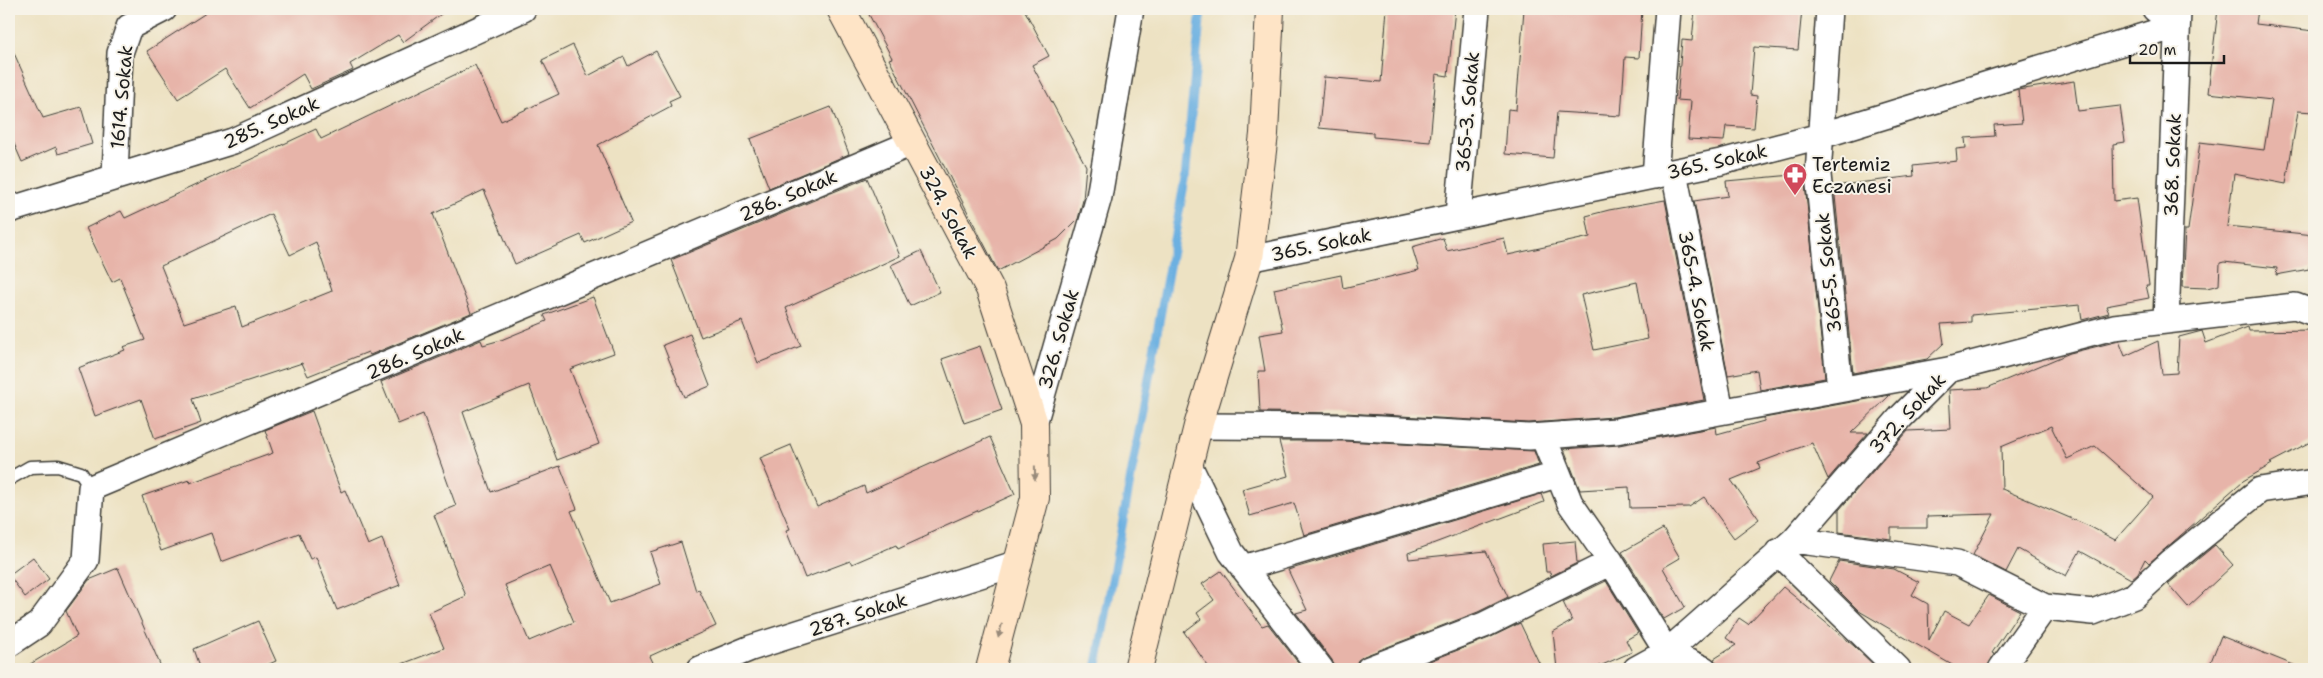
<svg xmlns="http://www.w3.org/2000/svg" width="2323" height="678" font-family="'Shantell Sans',sans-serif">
<rect width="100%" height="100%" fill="#f7f3e8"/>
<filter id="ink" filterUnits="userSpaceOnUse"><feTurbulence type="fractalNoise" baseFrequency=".02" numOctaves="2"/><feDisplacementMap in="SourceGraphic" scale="10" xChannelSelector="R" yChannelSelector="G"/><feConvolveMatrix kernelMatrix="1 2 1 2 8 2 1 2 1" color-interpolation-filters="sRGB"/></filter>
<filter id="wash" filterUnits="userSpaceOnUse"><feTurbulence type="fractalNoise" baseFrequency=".0096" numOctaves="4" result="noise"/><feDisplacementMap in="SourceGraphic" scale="20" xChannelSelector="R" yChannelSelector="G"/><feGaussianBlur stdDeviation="1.12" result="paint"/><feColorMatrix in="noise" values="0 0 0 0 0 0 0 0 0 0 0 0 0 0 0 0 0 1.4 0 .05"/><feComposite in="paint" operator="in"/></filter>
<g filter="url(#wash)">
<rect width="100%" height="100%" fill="#ede2c3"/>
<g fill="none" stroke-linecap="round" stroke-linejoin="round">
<!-- stream -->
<path stroke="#6cb0e1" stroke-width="9" d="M1096,669l89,-490 16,-170"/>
</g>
<g id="blocks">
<!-- building -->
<path fill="#e7b4a9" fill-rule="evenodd" d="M212,9h236l-45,33 -5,-7 -48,29 3,6 -42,19 -8,-15 -53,34 -25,-39 -47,30 -31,-48z
M866,9h158l25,47 -17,9 54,101 -3,34 -5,19 -20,20 -60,32 -109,-212 3,-1z
M1387,9h68l-7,67 -12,-2 -6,68 -57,-5v-4l-54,-5 5,-51 57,5z
M1524,9h118l-3,49 -14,-1 -4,59 -64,-4 -4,46 -48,-4 3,-45 8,1z
M1695,9h107l-4,41 -44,-3 -4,48 7,1 -3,32 -28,-2 -2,15 -36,-2 3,-38 -14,-1 5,-60 10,1z
M2218,9h40l-2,15 58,7v81l-16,-1 -12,73 -52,-10 -7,52 87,9v26l-4,-1 -1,9 -33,6 1,-7 -53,-6 -4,1 -1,22 -12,3 -25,-1 3,-57h3l12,-88 64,8 8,-50 -64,-7z
M9,42l34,76 38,-11 11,37 -34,10 -2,-7 -34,15 -13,-30z
M573,45l15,31 36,-19 4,9 28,-15 24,45 -11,5 2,5 -73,39 33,77 -46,21 -4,-8 -66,29 -31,-74 -51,24 38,99 -101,42 -2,-3 -60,24 -6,-13 -109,36 8,24 -46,16 -14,-40 -46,17 -17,-48 47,-18 -2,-3 22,-7 -25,-62 -8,4 -26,-54 35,-17 4,7 191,-89 5,10 154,-74 26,56 58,-27 -17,-34zM271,214l19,41 26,-13 16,49 -90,36 -6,-21 -52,17 -23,-57z
M2074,81l4,30 42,-5 5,36 -12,2 1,57 23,-3 12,87h-3l3,13 -43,8 3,7 -27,7 -2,-15 -109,10v7l-30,2 3,19 -17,16 -74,14 -19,-187 80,-10 -1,-10 44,-5 -1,-12 10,-1 -1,-10 30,-2 -1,-11 28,-2 -4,-33z
M831,107l18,47 -80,34 -19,-49z
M1804,174l21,204 -65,12 -3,-20 -29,5 -34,-174 34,-5 -2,-15z
M867,178l33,78 -114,52 15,38 -43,17 -16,-42 -41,16 -30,-77z
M1665,200l39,200 -90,17 -85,6 -184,-10 -85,-1 -2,-41h7l-6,-36 24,-4 -9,-42 67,-14 2,13 76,-18 -7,-23 31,-9 4,13 57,-13 4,17 82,-18 -4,-21 23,-6zM1637,282l11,57 -54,11 -13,-55z
M921,251l19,41 -30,14 -19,-41z
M593,297l21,56 -44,16 29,75 -42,16 -28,-75 -66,27 28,80 69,-26 17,43 -6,2 39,92 51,-19 -11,-32 31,-10 15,49 3,-1 17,36 -66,30 6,13h-261l-1,-2 50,-19 -15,-35 37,-17 -32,-81 22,-9 -33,-92 -25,10 -17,-42 100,-42 2,5 18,-5 46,-19 -3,-6zM550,566l24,56 -45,19 -24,-56z
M2248,327l1,4 65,-1v110l-44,23 2,1 -29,17 -94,82 -4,-4 -7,14 -7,6 -51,-28 -14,25 -48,-27 -12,23 -33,-17 21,-41 -67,2v12h-36v11l-52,-7v-22l69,-79 43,-2 -2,-39 38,-2 83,-35 49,-12 6,15 33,-15 4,33 15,-1 2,-36 23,-6 4,12zM2051,426l16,33 28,-13 58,51 -38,43 -24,-13 -89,-38 -1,-42z
M690,334l20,52 -26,11 -21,-52z
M980,346l22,64 -38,13 -22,-64z
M1890,395l-39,38h17l-40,46 -16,-36 -54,20 2,5 -29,12 28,39 -25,19 -30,-41 -15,10 -59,1 -1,-21 -49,3 -16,-41 55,-4 97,-18 1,7 47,-13v-3z
M312,411l29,81 4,-2 23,55 14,-6 18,46 -63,25 -21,-53 -6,2 -11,-26 -78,29 -10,-29 -50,18 -19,-55 47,-16 1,3 83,-30 -8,-23z
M990,437l25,57 -87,39 1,2 -31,14 -2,-4 -44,19 -2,-3 -45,17 -19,-48 4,-1 -30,-71 31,-13 26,62 47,-21 2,7z
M1279,441h65l190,10 5,14 -235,70 -10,-32 -44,13 -8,-27 46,-13z
M1541,494l3,8 -136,51 1,6 77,-8 22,46 -30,15 -114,44 -6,4 -3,7 -7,2h-13l-3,-9 -36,-47 11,-3 -19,-40z
M1663,529l17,29 -17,10 22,39 -21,12 -42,-67z
M1575,541l2,22 -26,13 -1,-4h-4l-3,-28z
M2215,545l18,20 -45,42 -20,-23z
M33,557l16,22 -24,18 -16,-22z
M1839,561l55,8 25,13 -7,13 16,9 1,36 15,-29 25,13 20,-29 31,16 -28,42 2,1 -7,15h-28l-100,-58 -30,-30z
M118,568l44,101h-140l55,-33 -11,-25 23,-31z
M1221,571l41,55 6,-2 35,45h-93l-26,-37 17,-13 -4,-6 17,-13 -12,-16z
M1606,581l32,52 -12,7 6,12 -39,17h-36l-4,-37 19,-11 -9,-19z
M1783,587l71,59 24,23h-160l-4,-10 22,-14 -10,-7 13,-20 9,6z
M258,621l18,40 -18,8h-57l-7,-20z
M1520,623l22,46h-133l80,-31z
M2221,636l80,32 -1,1h-92z"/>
</g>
</g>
<g filter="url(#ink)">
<use href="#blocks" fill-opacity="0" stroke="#3b3a35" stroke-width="1"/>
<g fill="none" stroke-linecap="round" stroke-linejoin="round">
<defs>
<path id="lane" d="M9,479l21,-12 28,-1 23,7 10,15"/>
<path id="street" d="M1829,9l-11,166 22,213
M2155,9l21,17
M1674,172l47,239
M115,176l5,-123 9,-26 35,-18
M1655,176l13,-167
M9,210l224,-69 290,-132
M1458,215l19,-206
M1249,259l472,-97 99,-26 356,-110
M2166,321l12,-310
M1034,424l65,-227 32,-188
M1198,426l146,1 185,10 87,-6 332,-61
M1543,436l27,67 41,59 56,90 37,17
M1189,465l42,87 90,117
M1794,540l163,23 88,44 48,5 41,-16 37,-34 89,-72 54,-8
M1778,552l120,117
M1243,568l310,-92 5,-3
M9,644l30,-20 47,-64 5,-72 821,-345
M700,669l51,-21 267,-85
M1369,669l115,-44 127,-63
M1636,669l31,-17 127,-112 107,-123 47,-47 166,-43 181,-21 19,7
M2001,669l44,-62"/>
<path id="secondary" d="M841,9l149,280 44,135 1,74 -45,171
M1138,669l60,-243 51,-167 15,-125 6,-125"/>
</defs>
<!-- lane casing -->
<use href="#lane" stroke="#3b3a35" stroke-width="15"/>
<!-- street casing -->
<use href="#street" stroke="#3b3a35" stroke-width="28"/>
<!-- secondary casing -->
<use href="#secondary" stroke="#3b3a35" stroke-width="30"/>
<!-- lane -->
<use href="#lane" stroke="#fff" stroke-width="12"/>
<!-- street -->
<use href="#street" stroke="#fff" stroke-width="25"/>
<!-- secondary -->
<use href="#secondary" stroke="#fee4c6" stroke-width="28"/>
</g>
<!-- one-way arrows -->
<defs><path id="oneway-solid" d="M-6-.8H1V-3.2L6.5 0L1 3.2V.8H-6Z" transform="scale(1.25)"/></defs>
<g fill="#988a7a">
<use href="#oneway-solid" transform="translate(1035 473) rotate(89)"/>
<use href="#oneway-solid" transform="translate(1000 631) rotate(105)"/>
</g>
</g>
<!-- icons -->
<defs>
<symbol id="pharmacy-pin" viewBox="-11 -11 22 30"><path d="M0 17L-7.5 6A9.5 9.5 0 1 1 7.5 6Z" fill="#d1495b" stroke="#f7f3e8"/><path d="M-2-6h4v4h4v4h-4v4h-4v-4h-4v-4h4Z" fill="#fff"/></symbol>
</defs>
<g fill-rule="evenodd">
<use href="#pharmacy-pin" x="1781" y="161" width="28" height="38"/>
</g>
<g text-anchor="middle" stroke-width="4" stroke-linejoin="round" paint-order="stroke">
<!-- street labels -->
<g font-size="19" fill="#1c1c1c" stroke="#f7f3e8">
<text transform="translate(121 97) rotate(-85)" y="7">1614. Sokak</text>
<text transform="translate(1467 112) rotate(-85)" y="7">365-3. Sokak</text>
<text transform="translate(271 122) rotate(-24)" y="7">285. Sokak</text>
<text transform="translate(1717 161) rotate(-13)" y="7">365. Sokak</text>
<text transform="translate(2172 165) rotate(-88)" y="7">368. Sokak</text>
<text transform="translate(788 195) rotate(-23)" y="7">286. Sokak</text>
<text transform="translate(949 212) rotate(62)" y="7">324. Sokak</text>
<text transform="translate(1321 244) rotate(-12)" y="7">365. Sokak</text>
<text transform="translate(1828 273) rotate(-96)" y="7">365-5. Sokak</text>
<text transform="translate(1697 291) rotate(79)" y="7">365-4. Sokak</text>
<text transform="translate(1058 339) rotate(-74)" y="7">326. Sokak</text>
<text transform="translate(415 353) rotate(-23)" y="7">286. Sokak</text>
<text transform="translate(1907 413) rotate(-47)" y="7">372. Sokak</text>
<text transform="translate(858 614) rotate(-18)" y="7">287. Sokak</text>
</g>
<!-- poi labels -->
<g font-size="19" fill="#1c1c1c" stroke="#f7f3e8" text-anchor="start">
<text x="1812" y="171">Tertemiz<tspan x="1812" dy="22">Eczanesi</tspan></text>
</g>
</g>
<!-- margin -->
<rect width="2323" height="678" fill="none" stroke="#f7f3e8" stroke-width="30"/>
<!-- scale -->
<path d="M2130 55v8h94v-8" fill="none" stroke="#1c1c1c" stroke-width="2.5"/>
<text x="2138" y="55" font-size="15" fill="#1c1c1c" stroke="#f7f3e8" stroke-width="4" paint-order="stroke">20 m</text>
</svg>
